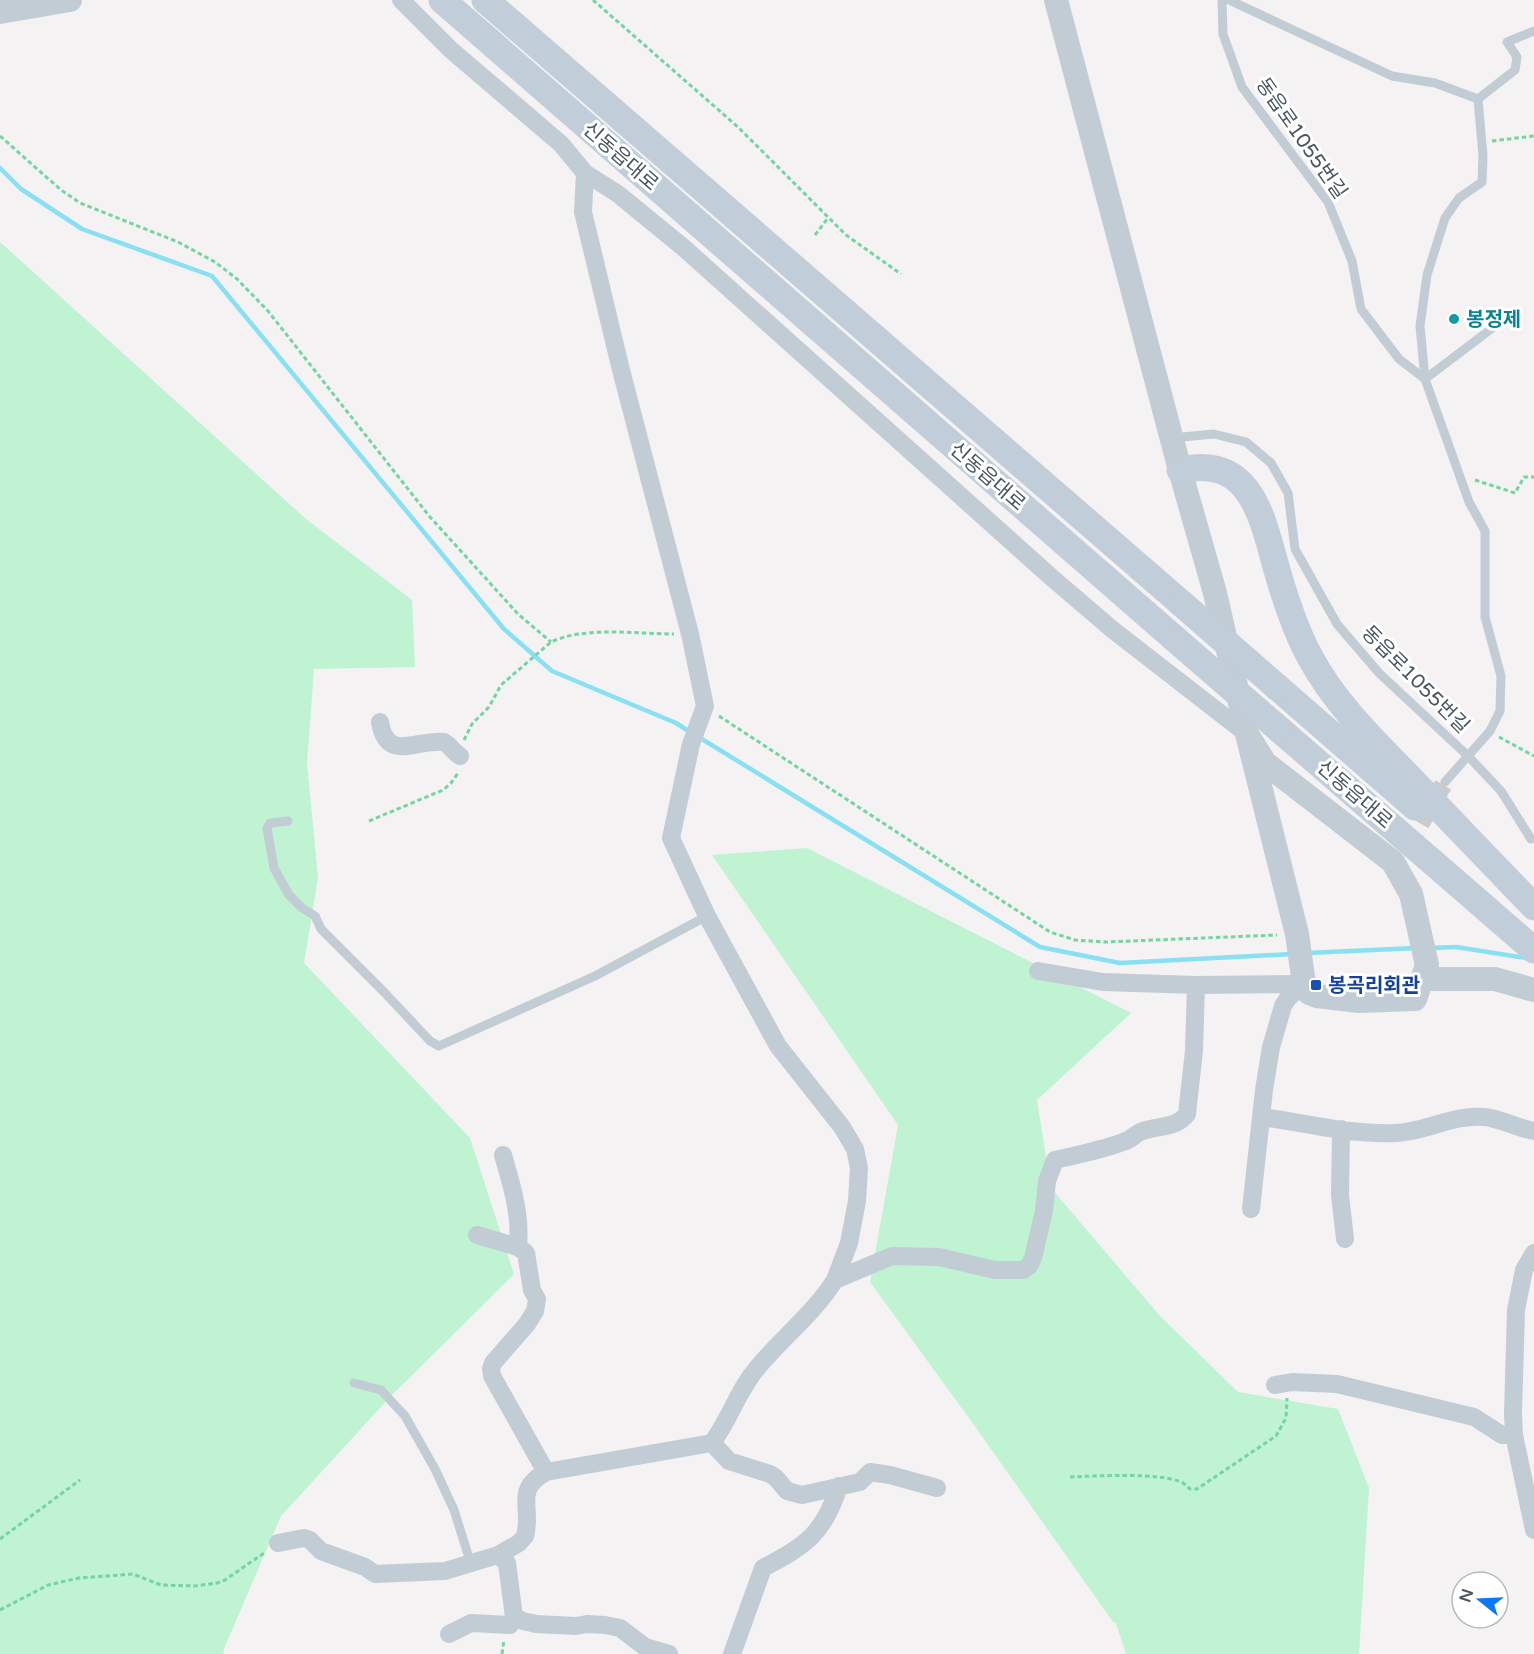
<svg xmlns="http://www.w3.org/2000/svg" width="1534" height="1654" font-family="'Varela Round','Noto Sans KR',sans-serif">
<rect width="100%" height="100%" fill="#f4f2f2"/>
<!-- green -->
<path fill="#bff3d1" d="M0,242l306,277 106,81 3,67 -101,2 -7,94 11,115 -14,85 166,175 44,136 -124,123 -109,119 -58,135 1,3h-224z
M807,848l324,165 -94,87 14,88 109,128 78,76 100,17 31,79 -10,166h-233l-10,-31 -3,-1 -139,-197 -104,-143 28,-157 -186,-270z"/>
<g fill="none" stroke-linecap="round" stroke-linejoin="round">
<!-- stream -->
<path stroke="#89e0f3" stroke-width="4.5" d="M0,168l21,21 61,40 130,47 292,353 48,42 124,52 14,9
M697,736l343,211 80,16 173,-9
M1430,948l26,-1 70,11
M1307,953l109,-5"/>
<!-- minor-tunnel -->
<path stroke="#c9cbce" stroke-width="18" stroke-dasharray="18 9" stroke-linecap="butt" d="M1407,847l38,-65"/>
<!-- path -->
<path stroke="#74d4a2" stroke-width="3" stroke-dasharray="4.5 3" stroke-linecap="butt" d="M593,0l145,127 108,108 55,39
M0,136l61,54 19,13 98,39 37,20 22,17 31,32 162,206 88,97 33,28
M1492,141l42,-5
M815,235l13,-17
M1475,480l40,13 9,-16h10
M719,716l331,216 25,8 31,2 171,-7
M1499,737l35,19
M464,740l8,-16 17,-17 12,-22 50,-43c34,-16 86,-8 123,-8
M369,821l74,-31 8,-7 7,-10
M1070,1477c24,-1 93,-5 113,6 3,2 5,4 7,6h7l79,-53 10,-18 1,-20
M0,1539l80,-59
M0,1610l48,-25 31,-7 54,-4 28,11 34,1 22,-3 8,-3 39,-27
M502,1654l2,-14"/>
<!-- service -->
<path stroke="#c2ccd4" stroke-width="9" d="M1222,0l1,34 19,53 86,115 24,59 9,48 38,50 26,20 44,123 16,29v86l16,59 -1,35 -10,20 -45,51
M1229,0l163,76 43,7 43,16
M1478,99l37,-29 2,-13 -10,-15 27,-11
M1425,379l-5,-53 7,-51 18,-57 14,-20 23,-16 1,-26 -5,-57
M1425,379l74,-56
M1172,438l42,-4 32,8 25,21 17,30 7,56 42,75 42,49 89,83 33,35 30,48
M288,821l-18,2 -3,5 7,40 15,27 13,13 13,8 6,13 63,63 46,49 9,5 156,-70 112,-60
M354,1383l27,7 24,26 30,53 19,41 17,54"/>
<!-- minor -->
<path stroke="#c2ccd4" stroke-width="18" d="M401,0l50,50 110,94 24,29
M380,722c7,41 36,17 64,20 6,3 9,10 16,14
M1038,971l65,11 93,3 108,-1
M1196,985l-2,66 -7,63c-11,15 -30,11 -47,18 -4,2 -8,6 -12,8 -23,10 -49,14 -73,20l-8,21 -3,30 -11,47 -4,8 -6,4h-28l-56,-13 -47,-1 -57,24 14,-37 8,-42 2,-33 -4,-19 -13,-22 -64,-81 -71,-130 -36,-78 20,-94 14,-38 -15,-72 -69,-264 -38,-158 2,-39 33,21 66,54 367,329 62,53 134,104
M1262,1117c44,6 89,18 133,16 31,-1 58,-19 90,-16 17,2 32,11 49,14
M1341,1129l-1,66 5,44
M503,1155c9,31 18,60 15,92
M1251,1209l13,-119 7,-43 12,-41 5,-8 16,-14
M477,1235l41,12 8,6 6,37 5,9 -2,12 -8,13 -34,39 -2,6 1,7 54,96 166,-29c18,-24 26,-53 46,-76 25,-30 56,-54 77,-87
M1534,1253l-10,17 -8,40 -3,103 1,22 20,95
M1275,1385l17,-3 45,2 137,33 28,18h12
M712,1443l17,18 41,13 6,4 11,13 15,4 58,-13 10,-10 20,3 47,13
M278,1543l26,-5 6,2 11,11 44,16 10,7 70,-3 53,-16 21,-12 6,-7c8,-28 -12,-46 21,-64
M514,1617l9,4 13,3 40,2 11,-2 18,1 15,3 25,19 24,7
M449,1634l22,-11 39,2 4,-8 -7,-54 -9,-8
M732,1654l31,-86c44,-23 61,-35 76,-82"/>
<!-- tertiary -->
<path stroke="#c2ccd4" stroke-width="24" d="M1056,0l124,470 35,123 32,141 50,200 7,50 5,9 8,3 42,5 56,-2 12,-34 -16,-71 -18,-32 -128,-99 -18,-29
M0,12l70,-12
M1422,979h73l39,11"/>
<!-- secondary -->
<path stroke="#c1ced9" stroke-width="27" d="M442,0l733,639
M485,0l696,603
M1180,470c75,-17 83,54 99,107 8,27 17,55 31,80 25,47 65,85 101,122 41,43 82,85 123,128
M1277,687l138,120
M1280,730l254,220"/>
<!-- secondary-bridge -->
<path stroke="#c1ced9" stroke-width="27" d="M1181,603l96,84
M1175,639l105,91"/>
</g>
<!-- markers -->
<circle fill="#0f9aa8" stroke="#fff" stroke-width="2" cx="1454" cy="319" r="6"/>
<rect fill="#1a4fb4" stroke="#fff" stroke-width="2" x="1310" y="979" width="12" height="12" rx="3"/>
<g text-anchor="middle" stroke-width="6" stroke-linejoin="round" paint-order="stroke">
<!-- street labels -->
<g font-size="20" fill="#485661" stroke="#fff">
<text transform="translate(1302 138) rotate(55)" y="7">동읍로1055번길</text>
<text transform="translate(621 156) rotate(41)" y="7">신동읍대로</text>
<text transform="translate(988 476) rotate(41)" y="7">신동읍대로</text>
<text transform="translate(1416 679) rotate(45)" y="7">동읍로1055번길</text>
<text transform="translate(1355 794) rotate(41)" y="7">신동읍대로</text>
</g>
<!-- culture labels -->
<g font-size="20" font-weight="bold" fill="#0d838f" stroke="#fff" text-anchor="start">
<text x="1466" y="326">봉정제</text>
</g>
<!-- transit labels -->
<g font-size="20" font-weight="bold" fill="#164399" stroke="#fff" text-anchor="start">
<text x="1328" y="992">봉곡리회관</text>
</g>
</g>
<!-- north arrow -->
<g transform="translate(1480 1600) rotate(288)"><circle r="28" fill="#ffffff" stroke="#b6bbc0" stroke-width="1.5"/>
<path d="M0-4.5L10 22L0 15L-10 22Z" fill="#0d78f3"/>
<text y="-9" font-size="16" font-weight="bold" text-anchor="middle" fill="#485661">N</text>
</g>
</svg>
